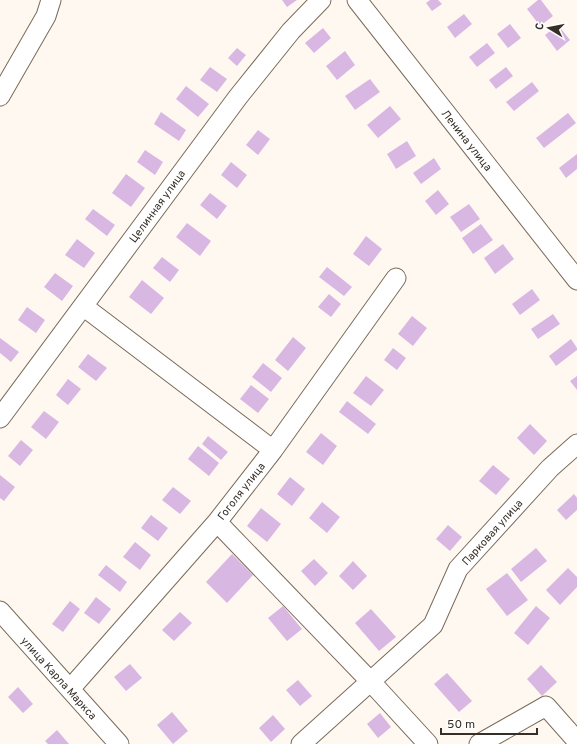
<svg xmlns="http://www.w3.org/2000/svg" width="577" height="744" font-family="Overpass,sans-serif">
<rect width="100%" height="100%" fill="#fff8f0"/>
<!-- building -->
<path fill="#d9b7e3" d="M282,0h15l-10,7z
M430,0h8l4,4 -10,7 -6,-8z
M538,0h3l12,16 -13,10 -13,-17z
M464,14l8,10 -17,14 -8,-11z
M510,24l11,14 -13,10 -11,-14z
M558,25l12,15 -13,11 -12,-16z
M323,28l8,10 -17,15 -9,-10z
M487,43l8,10 -18,14 -8,-10z
M237,48l9,7 -9,11 -9,-8z
M345,51l10,14 -18,15 -11,-14z
M210,67l17,12 -10,13 -17,-12z
M506,67l7,9 -17,13 -7,-9z
M370,79l10,13 -25,18 -10,-14z
M532,82l7,9 -25,20 -8,-9z
M186,86l23,18 -11,13 -22,-18z
M390,106l11,13 -23,19 -11,-13z
M161,112l25,18 -7,11 -25,-17z
M568,113l8,10 -32,25 -8,-10z
M258,130l12,9 -12,16 -12,-10z
M407,141l9,15 -20,13 -9,-15z
M145,150l18,12 -8,13 -18,-13z
M577,154v15l-11,9 -7,-10z
M434,158l7,11 -20,15 -8,-11z
M231,162l16,13 -10,13 -16,-13z
M126,174l19,14 -14,19 -19,-14z
M438,190l11,14 -13,11 -11,-14z
M210,193l17,13 -10,13 -17,-14z
M469,204l11,15 -19,13 -11,-15z
M93,209l22,16 -8,11 -22,-17z
M187,223l24,18 -11,15 -24,-19z
M481,224l12,16 -20,14 -11,-16z
M366,236l16,13 -13,17 -16,-12z
M77,239l18,14 -11,15 -19,-13z
M503,244l11,15 -19,15 -11,-16z
M162,257l17,13 -9,12 -17,-14z
M327,267l25,20 -8,9 -25,-19z
M55,273l18,13 -11,15 -18,-14z
M142,280l22,18 -13,16 -22,-17z
M532,289l8,11 -20,15 -8,-11z
M329,294l12,10 -10,13 -13,-10z
M27,307l18,13 -9,13 -18,-13z
M553,314l7,10 -22,15 -7,-10z
M412,316l15,12 -14,18 -15,-12z
M293,337l13,11 -18,23 -13,-11z
M0,338l19,14 -8,10 -11,-9z
M571,339l6,9v2l-21,16 -7,-10z
M393,348l13,10 -9,12 -13,-10z
M88,354l19,14 -11,13 -18,-14z
M263,363l19,15 -11,14 -19,-15z
M366,376l18,14 -13,16 -18,-13z
M577,376v14l-7,-9z
M68,379l13,10 -13,16 -12,-10z
M251,385l18,14 -11,14 -18,-14z
M347,401l29,23 -8,10 -29,-22z
M44,411l15,11 -13,17 -15,-12z
M530,424l17,17 -13,14 -17,-17z
M321,433l16,13 -14,19 -17,-13z
M208,436l20,16 -7,8 -19,-16z
M21,440l12,10 -13,16 -12,-10z
M198,446l21,17 -10,13 -21,-17z
M493,465l17,14 -14,16 -17,-14z
M0,475l15,12 -11,14 -4,-3z
M290,477l15,12 -13,17 -15,-12z
M173,487l18,14 -11,13 -18,-14z
M574,494l3,4v12l-11,10 -9,-10z
M322,502l18,15 -13,16 -18,-15z
M261,508l20,16 -14,18 -20,-16z
M151,515l17,13 -10,13 -17,-13z
M448,525l14,12 -12,14 -14,-12z
M135,542l16,13 -11,15 -17,-13z
M536,548l11,13 -26,21 -10,-13z
M232,554l21,21 -26,28 -21,-21z
M314,559l14,14 -13,13 -14,-15z
M353,561l14,15 -14,14 -14,-14z
M106,565l21,17 -7,10 -22,-17z
M568,568l9,9v10l-17,18 -14,-15z
M507,573l21,27 -21,16 -21,-27z
M96,597l15,12 -12,15 -15,-11z
M70,601l10,8 -17,23 -11,-8z
M283,606l19,23 -15,12 -19,-23z
M536,606l14,12 -22,27 -14,-12z
M371,609l25,28 -17,14 -24,-28z
M180,612l12,11 -18,18 -12,-11z
M130,664l12,14 -16,13 -12,-14z
M541,665l16,17 -15,14 -15,-17z
M447,673l25,28 -13,11 -25,-28z
M298,680l14,16 -12,10 -14,-16z
M18,687l15,17 -10,9 -15,-16z
M172,712l16,19 -15,13 -16,-19z
M380,713l11,14 -13,11 -11,-14z
M273,715l12,14 -14,13 -12,-14z
M57,730l12,14h-21l-3,-3z"/>
<g fill="none" stroke-linecap="round" stroke-linejoin="round">
<defs>
<path id="minor" d="M357,0l220,280
M0,96l46,-80 5,-16
M83,306l190,144
M0,418l238,-321 53,-66 30,-31
M217,522l154,160 57,62
M0,611l119,133
M70,689l147,-167 56,-72 123,-172
M301,744l132,-119 25,-56 92,-101 27,-24
M479,744l67,-38 31,35"/>
</defs>
<!-- minor casing -->
<use href="#minor" stroke="#7a6b5b" stroke-width="21"/>
<!-- minor -->
<use href="#minor" stroke="#fff" stroke-width="19"/>
</g>
<g text-anchor="middle" stroke-width="3" stroke-linejoin="round" paint-order="stroke">
<!-- street labels -->
<g font-size="11" fill="#362f28" stroke="#fff">
<text transform="translate(467 140) rotate(52)" y="4">Ленина улица</text>
<text transform="translate(157 206) rotate(-54)" y="4">Целинная улица</text>
<text transform="translate(241 491) rotate(-52)" y="4">Гоголя улица</text>
<text transform="translate(492 532) rotate(-48)" y="4">Парковая улица</text>
<text transform="translate(59 678) rotate(48)" y="4">улица Карла Маркса</text>
</g>
</g>
<!-- north arrow -->
<g transform="translate(549 28) rotate(280)" stroke="#ffffff" stroke-width="3" paint-order="stroke">
<path d="M0-3L7 15L0 10L-7 15Z" fill="#362f28"/>
<text y="-6" font-size="11" font-weight="bold" text-anchor="middle" fill="#362f28">С</text>
</g>
<!-- scale -->
<path d="M441 728v6h96v-6" fill="none" stroke="#362f28" stroke-width="2"/>
<text x="447" y="728" font-size="12" fill="#362f28" stroke="#ffffff" stroke-width="3" paint-order="stroke">50 m</text>
</svg>
